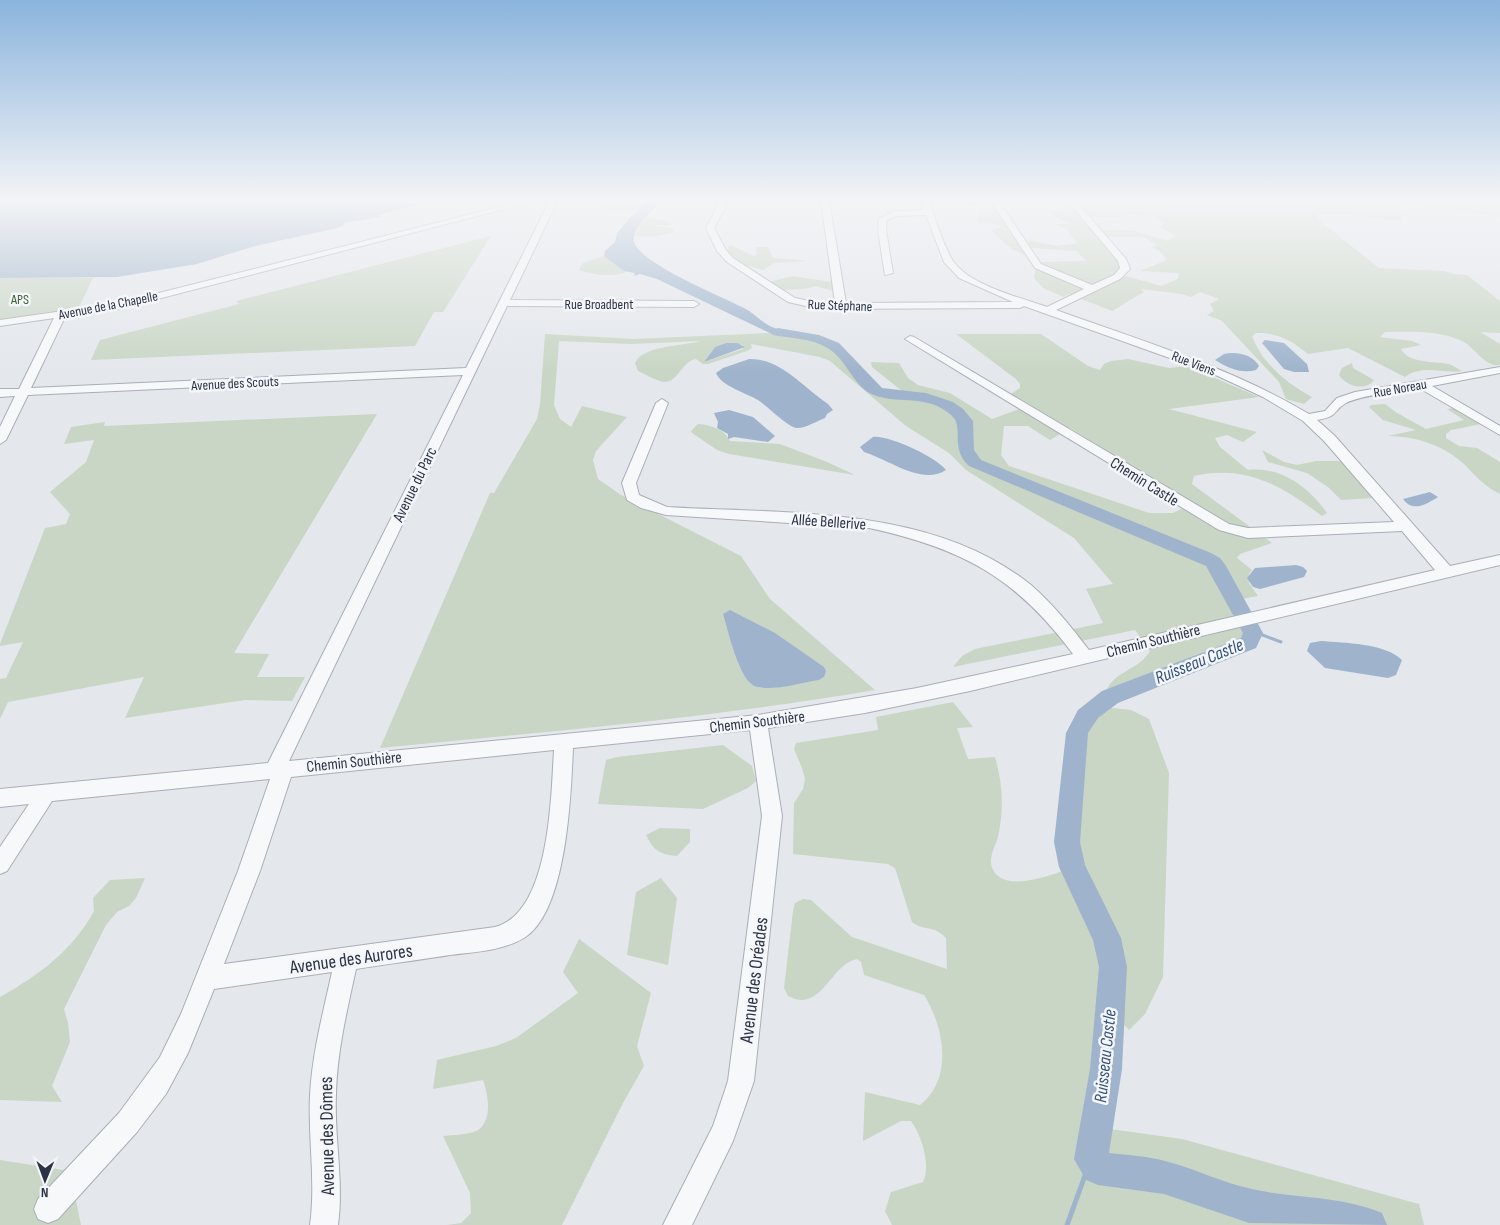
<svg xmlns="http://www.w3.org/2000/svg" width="1500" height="1225" font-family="'Sofia Sans Condensed',sans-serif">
<rect width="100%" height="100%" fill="#e4e7ec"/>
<!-- green -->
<path fill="#c9d6c5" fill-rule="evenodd" d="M1047,200h415l38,7v10l-95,-13 -5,5 2,12 -51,-6 -36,-1 10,11 54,43 65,3 9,3 14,1 33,26v32l-20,-1 20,12v21c-16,2 -25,-18 -38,-24 -24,-11 -51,-9 -77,-9l-5,5 32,4 9,4 -20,4c8,15 33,12 47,15 5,1 10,5 14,7 -20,3 -39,-7 -57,6l-57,-29 -40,6c-15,-13 -32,-22 -52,-21l-4,3c10,27 35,48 60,61l-8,7 -18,-5 -7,-17 -57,-61 -15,-6 7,-4 -4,-7 9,-5 -19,-7 -9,5 -9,-3 -41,-5 3,3 -32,19 -43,-17 -6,3 -20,-9 -9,-10 2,-10 57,23 33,-15 35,10 17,-7 1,-6 -39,-2 27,-11 -7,-9 -8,-4 5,-2 -14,-8h-43l20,26v4l-10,10 -19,8 -48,-19 -3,-4 47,-1 -11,-10 -44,-3 -5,-8 30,6 21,-3 -9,-8 1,-1 -3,-5 -13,-5h17l-18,-8 -6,-6h17l1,-3zM1127,214l28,3 8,7 -2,3 14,9 -7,5 -34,-10 -43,-2 -11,-12h43z
M604,201h43l-10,10h-36z
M994,205l31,50 -13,-6 -20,-17v-2l8,-3v-2l-23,-3 2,-12z
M646,217l25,5 -1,3h-20l22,3 2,1 -1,4 -22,4 -17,-1z
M491,236l-48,76h-9l-19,34 -324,14 9,-20 139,-36 -3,-3z
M730,245l24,11 3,-1 -1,-8h12l5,11 36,3 -36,2 -9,7c-14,-4 -35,-6 -36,-23z
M604,256l24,15c-16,7 -33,4 -49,-1l4,-7z
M793,276l38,6 2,9 -17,-5 -11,3 -21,1 -12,-7v-2z
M0,278h93l-16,33 -77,10z
M769,333c20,8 41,1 61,10 21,9 26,39 46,48 9,4 21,3 31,4l-35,-28 -1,-5 28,1 9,15 10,7 32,8 42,26 38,-14 -19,-11 9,-6v-4l-4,-5 -60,-45h85l47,32 12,4 4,-6 7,-3 17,-2 41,9 18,-2 72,31 -90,12 88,23 -14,10 -16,-7 -12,3 5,9 28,23c32,-4 61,17 79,43l-5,3c-40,-30 -76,-52 -128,-40l-2,8 80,59 -32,11 -3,4 15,12 -3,4v9l9,13 -22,4 17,33 -4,10 -139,54 -3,-8c9,-18 33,-20 43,-38l-15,-21 -182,37 9,-11 13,-7 128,-26 -17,-34 27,-5 -39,-46 -108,-68 -17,-17 -43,-27 -76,-65 -10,-4 -69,-13 1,4 -5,3 -39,13h-5l-7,-5c-15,2 -19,28 -36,22 -7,-2 -15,-7 -22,-10l-3,-8c8,-18 49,-17 66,-22l-71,3 -71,-3 -5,64 6,14 11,8 11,-21 45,11 -31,34 -3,9 5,19 23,16 120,61 29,43 105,91c-164,28 -330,42 -495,58l110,-255h4l43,-74 3,-15 5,-70 89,5zM726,343l17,2v4l-39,13 10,-14zM1004,426h24l22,14 20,-12 122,76 -19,9h-24l-140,-47 -8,-11zM723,614l101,63 -5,3c-15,2 -49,11 -62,7 -19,-6 -28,-55 -34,-73z
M1352,363l1,5 21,12c-9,12 -28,6 -35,-5l3,-7z
M1385,404l12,9 29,16 38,-9 -17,-11 6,-1 28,16 -30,6 -5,4v4l13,8 18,2 23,14v32c-16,-8 -24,-18 -36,-30 -21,-19 -49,-28 -76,-28l28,-6 -33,-10 -14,-13 2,-2z
M377,414l-143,239 35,1 -12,23h48l-13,24 -47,-1 -120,18 19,-41 -136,25 -8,17v-40l6,-1 17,-36 -23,4v-2l45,-116 21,-4 4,-10 -20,-22 36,-30 8,-22 -30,4 7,-17 34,-5 -1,4z
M698,424c14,1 27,6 32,17l50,3 47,18 28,13 -126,-21 -12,-4 -25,-17 -1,-2z
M1262,450l22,12 13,3 19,-4h26l32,37 -33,2 -13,-13 -21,-14 -39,-11z
M953,702l20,25 -16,1 11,31 27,-2c8,28 9,52 3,80 -2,7 -8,18 -7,26 6,34 62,12 81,4l-5,-25 10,-109 6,-14 12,-13 36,4 18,9 20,54 -6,204 -18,37 -16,16 -18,-19 -5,58 -10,58 86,12 237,65 5,21h-532l-7,-14 6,-19 32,-10c8,-16 -1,-46 -12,-61h-10l-38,20 2,-49 55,13c34,-27 24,-78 4,-110l-60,-20 -3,-13 -4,-3c-27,5 -35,55 -69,37l-4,-8 9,-77 2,-8 8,-4 8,1 41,37 95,32 -1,-31c-13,-14 -21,-6 -34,-16l-17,-54 -7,-4 -95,-10 1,-51 9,-14 2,-10 -3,-11 -8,-19 2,-6 82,-13 -2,-13z
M723,745l29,21 4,15 -8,7 -45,21 -105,-5 8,-44 11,-3z
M660,828l30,1v13l-13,14c-18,-2 -23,-5 -31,-21z
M145,878l-9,20 -7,8 -12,6 -11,13 -42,84 4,14 2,19 -18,44 10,16 -62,-2v-103c38,-21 73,-47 94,-86l-1,-13 17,-18z
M661,878l16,20 -9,67 -41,-10 9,-63z
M579,939l72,54 -14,53 7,20 -21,37 -61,122h-115l14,-2 10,-10 -1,-20 -27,-57c10,-1 26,-1 35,-6 15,-10 10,-36 5,-50l-50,9 4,-29 59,-14 20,-8 62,-45 -15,-21z
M0,1160l70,11 11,54h-81z"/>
<!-- water -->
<path fill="#9fb4cc" d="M0,200h429l-8,2 4,1 -47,12 3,2 -38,6 1,2 -6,3 -83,18 -58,18 -80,13 -117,1z
M649,200h14c-8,7 -33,30 -29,42 8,23 87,54 110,66 10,5 18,15 28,19 9,4 21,5 30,6l2,3 -5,2 -27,-4 -115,-55 -17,-5 -6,2 1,-3 -11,-2 -20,-15 1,-5 10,-9 2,-9 11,-13z
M1265,340l19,3 23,21 2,8h-15l-10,-3 -22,-26z
M726,343h11l8,4 -41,15 11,-15z
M1224,354c11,-3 29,0 35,12l-3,4c-15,4 -28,-2 -41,-10z
M749,359c31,-1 55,29 79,45l5,6 -6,4 -2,4c-8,3 -21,11 -29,10 -9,-2 -29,-22 -38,-28 -12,-7 -37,-14 -42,-27l7,-5z
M729,410l24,7 22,19 -7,6 -34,-5 -6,2v-5l-11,-6 1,-6 -4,-9z
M873,437c16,-2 63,20 73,33 -24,16 -58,-11 -82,-18l-4,-5z
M1430,492l8,5c-11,7 -25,16 -35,2z
M1296,565l7,2 4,4 -3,6 -44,12 -7,-2 -6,-9 8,-10z
M730,610l45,23 49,34 2,4 -2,6 -5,3c-19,3 -44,11 -62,7 -18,-4 -29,-57 -34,-73z
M1321,641c23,2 64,2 81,19l-6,15 -8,3 -63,-10 -18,-17 3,-8z"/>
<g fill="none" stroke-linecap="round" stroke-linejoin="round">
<!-- stream-far2 -->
<path stroke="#9fb4cc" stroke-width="2" d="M939,200l40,5"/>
<!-- stream-far1 -->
<path stroke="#9fb4cc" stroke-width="3" d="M1252,631l29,11"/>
<!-- stream -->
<path stroke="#9fb4cc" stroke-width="5" d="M1067,1225l24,-66"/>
<!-- river -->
<path fill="#9fb4cc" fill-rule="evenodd" d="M778,328l41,7 20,8 43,45 44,5 27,9 10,7 10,12 1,29 7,10 230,93 9,5 6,8 37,67 -7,15 -138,55 -20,15 -10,15 -8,109 5,23 36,73 6,29 -5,102 -13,84c18,2 38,3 56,8 29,7 57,22 87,28 44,10 88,6 130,24l5,12 -138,-2 -85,-29 -66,-9 -12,-5 -12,-21 16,-90 9,-102 -6,-27 -34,-73 -5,-25 12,-109 12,-23 24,-19 139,-53 2,-5 -37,-67 -237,-100c-20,-18 -4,-40 -18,-51 -25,-22 -52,-10 -77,-20 -20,-7 -27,-35 -45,-46 -16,-11 -37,-10 -56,-14l-2,-3z"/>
<defs>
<path id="minor" d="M527,200h12l-420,109 -54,8 -34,71 435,-20 84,-168h8l-48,100 184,1 5,3 -5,3 -187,-1 -218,455 469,-46 159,-27 156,-34c-57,-77 -112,-106 -204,-126l-203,-13 -25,-7 -14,-8 -5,-17 34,-80 6,-4 6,4 -32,80 3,12 28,12c120,7 265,-2 364,78 22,19 40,42 58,65l346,-80 -33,-39 -154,7 -29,-8 -314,-191 5,-3 4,1 315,187 19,4 146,-6 -70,-81 -21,-20 -40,-24 -54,-25 -185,-66 -4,2 -201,1 -31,-7 -61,-40 -10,-11 -11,-23 15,-28h8l-15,28 12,22 7,8 62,40 24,5h16l-14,-103h8l17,103 167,-1 -54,-24 -15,-16 -18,-47 -30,1 -9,4 -1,10 7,43 -8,2 -7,-45 1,-11 15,-8 30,-1 -4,-10h8c8,19 14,43 25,61 16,24 68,37 94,46l37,-18 -49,-21 -45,-68h8l43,64 51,21 22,-10 6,-7 -2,-7 -51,-61h8l51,59 4,10 -10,10 -64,31c86,31 174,57 253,104l16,-3 12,-13 18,-6 145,-25v6l-68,13 68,40v9l-81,-47c-18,3 -58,7 -73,15 -15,9 -6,13 -29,17l17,15 116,131 50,-11v10l-530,126 -105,22 -97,15 14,88 -28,265 -21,60 -41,84h-29l50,-99 15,-45 34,-265 -12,-86 -177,18c-2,46 -6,164 -49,190 -22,13 -49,14 -74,17 -31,5 -63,9 -94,14 -9,41 -19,83 -20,125 -2,44 8,87 2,131h-28c6,-43 -2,-86 0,-129 2,-42 13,-83 22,-124l-118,17 -26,64 -22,41 -29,38 -79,87 -10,4 -10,-4 -4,-10 4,-10 81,-86 41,-56 21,-43 57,-143 32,-92 -218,22 -45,70 -7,3v-27l29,-43 -29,3v-18l268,-26 195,-388 -435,20 -22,45 -6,4v-17l15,-31 -15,1v-8h19l35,-71 -54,8v-6l119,-17zM554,750c-3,47 -4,163 -59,177l-271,37 36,-93 31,-94z"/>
</defs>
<!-- minor casing -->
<use href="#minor" stroke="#a9aeb7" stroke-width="2"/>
<!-- minor -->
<use href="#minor" fill="#f7f8fa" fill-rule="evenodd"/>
</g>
<!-- sky -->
<linearGradient id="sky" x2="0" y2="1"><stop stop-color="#8bb4dd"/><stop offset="0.54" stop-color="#f3f4f6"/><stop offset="1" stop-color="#f3f4f6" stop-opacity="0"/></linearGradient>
<rect width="1500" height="371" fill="url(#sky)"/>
<g text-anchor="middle" stroke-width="5" stroke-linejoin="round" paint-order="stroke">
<!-- far-park labels -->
<g font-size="14" fill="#3f6138" stroke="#f4f6f9">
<text x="20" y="304">APS</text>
</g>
<!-- far-street labels -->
<g font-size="14" fill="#2b3445" stroke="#f4f6f9">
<text x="599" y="309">Rue Broadbent</text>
<text transform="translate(108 305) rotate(-11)" y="5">Avenue de la Chapelle</text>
<text transform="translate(840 305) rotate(2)" y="5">Rue Stéphane</text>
<text transform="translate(1194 363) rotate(21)" y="5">Rue Viens</text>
<text transform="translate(235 383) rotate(-3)" y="5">Avenue des Scouts</text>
<text transform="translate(1400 388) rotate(-10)" y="5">Rue Noreau</text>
</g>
<!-- street labels -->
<g font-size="16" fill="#2b3445" stroke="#f4f6f9">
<text transform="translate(1145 481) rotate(32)" y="6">Chemin Castle</text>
<text transform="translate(414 484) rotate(-64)" y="6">Avenue du Parc</text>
<text transform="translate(829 521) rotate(4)" y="6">Allée Bellerive</text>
<text transform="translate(1153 640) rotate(-14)" y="6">Chemin Southière</text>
<text transform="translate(757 721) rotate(-7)" y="6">Chemin Southière</text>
<text transform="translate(354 761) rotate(-6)" y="6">Chemin Southière</text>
</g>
<!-- water labels -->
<g font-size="18" font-style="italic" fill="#34527a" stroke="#f4f6f9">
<text transform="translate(1199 661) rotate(-22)" y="6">Ruisseau Castle</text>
<text transform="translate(1105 1056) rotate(-84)" y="6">Ruisseau Castle</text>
</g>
<!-- near-street labels -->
<g font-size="19" fill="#2b3445" stroke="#f4f6f9">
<text transform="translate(351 958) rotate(-8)" y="7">Avenue des Aurores</text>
<text transform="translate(753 980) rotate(-83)" y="7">Avenue des Oréades</text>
<text transform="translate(326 1136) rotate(-91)" y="7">Avenue des Dômes</text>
</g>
</g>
<!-- north arrow -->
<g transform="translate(45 1180) rotate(181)" stroke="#f4f6f9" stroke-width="4" paint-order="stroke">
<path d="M0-4L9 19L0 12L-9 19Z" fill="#2b3445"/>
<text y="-8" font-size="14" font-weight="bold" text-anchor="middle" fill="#2b3445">N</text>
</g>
</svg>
